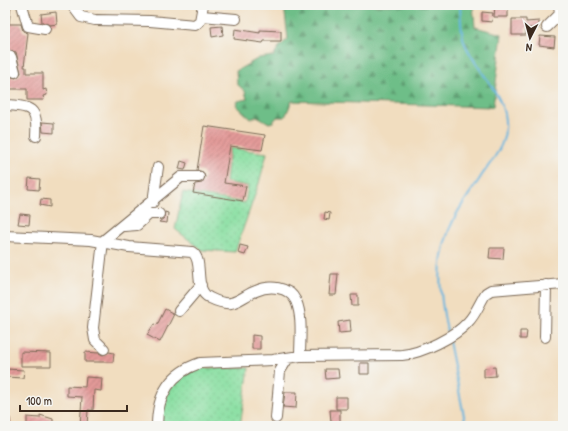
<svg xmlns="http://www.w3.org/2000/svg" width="568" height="431" font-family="'Patrick Hand',sans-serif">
<defs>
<pattern id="grass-dots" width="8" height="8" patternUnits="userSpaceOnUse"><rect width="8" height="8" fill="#89dfa2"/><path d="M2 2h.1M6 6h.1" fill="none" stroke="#77c08b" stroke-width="1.8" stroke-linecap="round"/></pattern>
<pattern id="forest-firs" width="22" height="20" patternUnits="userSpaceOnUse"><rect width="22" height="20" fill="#6ebe88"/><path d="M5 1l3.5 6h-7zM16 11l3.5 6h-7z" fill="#5c9b6f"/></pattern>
<pattern id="building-hatch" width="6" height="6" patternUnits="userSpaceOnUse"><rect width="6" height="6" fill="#e39a99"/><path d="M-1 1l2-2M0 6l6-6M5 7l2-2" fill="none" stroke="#b97e7c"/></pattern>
</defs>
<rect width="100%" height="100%" fill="#f6f6f2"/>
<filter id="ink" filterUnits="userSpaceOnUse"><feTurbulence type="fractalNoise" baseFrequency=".025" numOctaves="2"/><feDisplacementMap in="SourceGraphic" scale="8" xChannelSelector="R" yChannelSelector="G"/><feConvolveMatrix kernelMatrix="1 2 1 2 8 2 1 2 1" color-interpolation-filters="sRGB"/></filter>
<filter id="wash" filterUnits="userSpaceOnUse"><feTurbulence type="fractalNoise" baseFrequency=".012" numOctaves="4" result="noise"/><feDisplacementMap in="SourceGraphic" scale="16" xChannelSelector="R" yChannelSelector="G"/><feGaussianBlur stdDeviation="0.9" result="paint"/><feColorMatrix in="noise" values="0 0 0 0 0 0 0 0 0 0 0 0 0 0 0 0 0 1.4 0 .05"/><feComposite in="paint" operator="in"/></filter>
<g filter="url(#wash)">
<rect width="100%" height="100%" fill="#f1ddbf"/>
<!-- grass -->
<path fill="url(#grass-dots)" stroke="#628460" d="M230,148l37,5 -8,30 -24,69 -33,-2 -27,-21 8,-37 62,11 3,-17 -22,-4z
M196,368h53l-9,58h-83c10,-31 8,-41 39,-58z"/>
<!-- forest -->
<path fill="url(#forest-firs)" stroke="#547453" d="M284,5h189l2,22 27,7 -9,73 -201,-6 -7,16h-8l-4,5 -4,1 -12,-7 -6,3 -15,-14 2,-4 9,-2 -2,-8 -8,-7 -1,-13 23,-13 15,-2 5,-9 9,-8z"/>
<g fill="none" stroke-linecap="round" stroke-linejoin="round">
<!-- stream -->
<path stroke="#65b5df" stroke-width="2" d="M447,331c-8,-38 -12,-73 6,-110 7,-16 20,-31 29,-46 9,-13 22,-28 23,-45 3,-35 -27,-56 -40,-86 -5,-12 -4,-26 -5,-39
M449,341l17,85"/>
</g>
<g id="blocks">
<!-- building -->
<path fill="url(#building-hatch)" d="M5,5h6l-2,19h12l2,7 5,2 -4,34h2v6h17v17l3,-1 1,6 -4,1 1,4h-17v-11h-22v-14l11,3 5,-5 -5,-21 -11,-3 2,-25h-2z
M495,5h7v3h6v9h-14z
M56,12l1,12 -7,1 -8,-3 -1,-8z
M482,12l11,1 -1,9 -10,-1z
M512,19h14v3l13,-1v7h-13v7h-14z
M222,26l1,9 -11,2 -1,-10z
M235,29l25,4v-3l21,1v10h-17l-1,2 -29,-4z
M540,36l15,1 -1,10 -15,-2z
M42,122l12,1v10l-11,-1z
M204,126l61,9 -3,15 -32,-4 -6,37 22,3 -3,15 -50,-8 2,-9 7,-1 3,-6 -2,-5 -6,-2z
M181,161l6,2 -2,7 -6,-1z
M29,178l11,1 -1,11 -11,-1z
M41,199l9,1v7l-10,-2z
M165,212l3,1 -1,10 -8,-1 5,-4z
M325,212l5,1 -1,7 -5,-1z
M20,214l10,1 -1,10 -11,-1z
M240,245l8,2 -3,8 -7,-2z
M490,248h14l-1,11 -14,-1z
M331,274h7l-2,21h-7z
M351,295h7v11h-6z
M165,309l9,5 -14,28 -13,-7 7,-11 3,1z
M350,320l1,12 -12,1 -1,-11z
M520,331h7l-1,8h-6z
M252,335l8,1v13h-8z
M21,352l30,1v13h-30z
M85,352l14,1 4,2 6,-3 5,1 -1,9h-28z
M360,363h9v11h-9z
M495,367l1,9 -12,1v-9z
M6,369l18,1 -1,8 -17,-1z
M325,369h13l1,9 -13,1z
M86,377l16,1 -1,13 -7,-1 -1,20h-5l-1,16h-7l2,-29 -15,-1v-10l18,1z
M285,392h12l-1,16 -13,-1z
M336,397h11v12h-11z
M330,410h10v12h-9z
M40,415l13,4v7l-26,-1v-8l13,1z
M5,418h5l1,8h-6z"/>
</g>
</g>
<g filter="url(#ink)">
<use href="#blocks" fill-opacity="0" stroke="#7b6956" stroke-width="1"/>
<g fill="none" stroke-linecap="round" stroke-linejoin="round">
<defs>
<path id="minor" d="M22,5l6,21 17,3
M72,5l9,12 14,3 55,1 45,4 5,-4 3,-16
M202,16l34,3
M547,27l13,-13 -1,-9
M5,55l6,2 4,15
M5,105c26,1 33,3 31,31
M153,202l5,-35
M124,226l13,-1 12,-11h10
M5,236l86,4 38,7 63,5c13,8 0,38 18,46 6,3 14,6 21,5 9,-2 16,-9 25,-12 13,-6 33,-5 40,10 7,16 4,39 4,55
M179,311l22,-26
M545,337l1,-52
M104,349l-9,-9 -2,-12 10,-87 78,-64h18
M276,418l4,-47 8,-13
M157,426c0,-31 13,-53 43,-63l73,-3 27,-4 102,-1c20,-2 53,-18 66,-33 8,-8 12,-20 18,-29l5,-3 72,-6"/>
</defs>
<!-- minor casing -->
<use href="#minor" stroke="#7b6956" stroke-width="12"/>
<!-- minor -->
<use href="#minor" stroke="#fff" stroke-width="10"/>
</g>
</g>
<!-- margin -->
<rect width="568" height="431" fill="none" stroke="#f6f6f2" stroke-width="20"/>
<!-- north arrow -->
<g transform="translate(530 38) rotate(186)" stroke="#f6f6f2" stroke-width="3" paint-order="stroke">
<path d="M0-3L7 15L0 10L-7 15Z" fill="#3b2a1e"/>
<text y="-6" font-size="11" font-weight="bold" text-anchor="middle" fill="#3b2a1e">N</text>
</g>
<!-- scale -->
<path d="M20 405v6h107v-6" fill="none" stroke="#3b2a1e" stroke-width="2"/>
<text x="26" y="405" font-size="12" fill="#3b2a1e" stroke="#f6f6f2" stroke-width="3" paint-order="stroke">100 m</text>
</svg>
